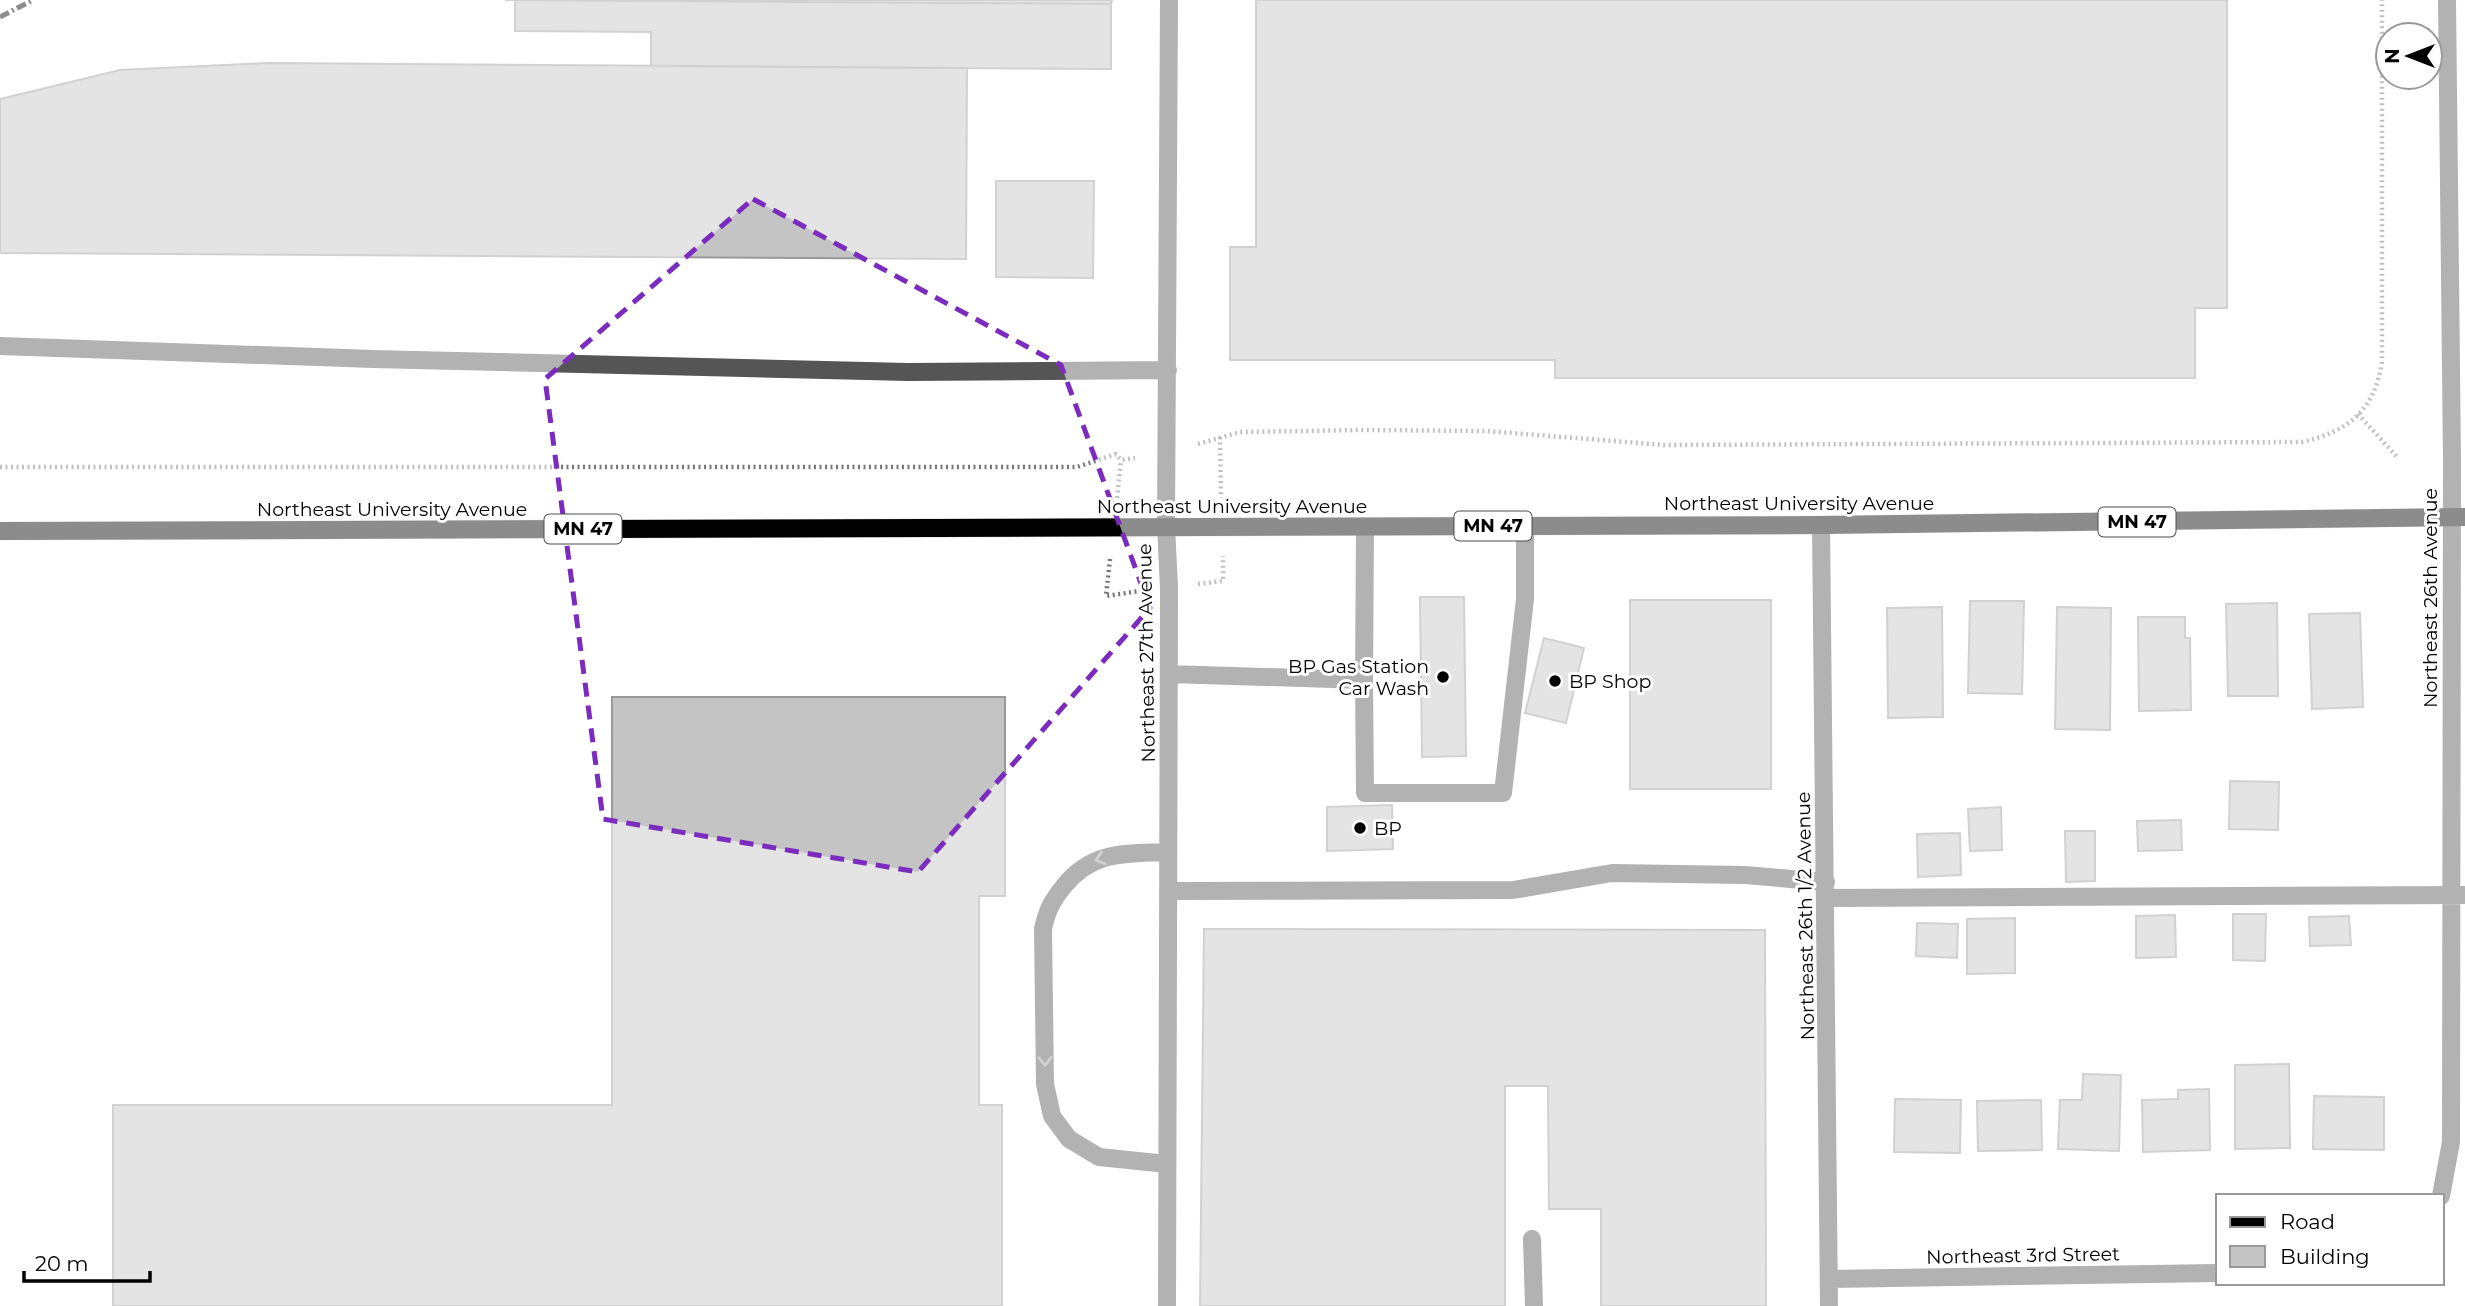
<svg xmlns="http://www.w3.org/2000/svg" width="2465" height="1306" font-family="Montserrat,sans-serif">
<rect width="100%" height="100%" fill="#fff"/>
<!-- building -->
<path fill="#c4c4c4" stroke="#999" stroke-width="2" d="M505,0h607l-1,4z
M515,0l596,4v65l-460,-3v-34l-136,-1z
M1256,0h971v308h-32v70h-640v-18h-325v-113h26z
M269,63l698,5 -1,191 -966,-6v-154l120,-29z
M996,181h98l-1,97 -97,-1z
M1420,597h44l2,159 -44,1z
M1630,600h141v189h-141z
M1970,601h54l-2,93 -54,-1z
M2277,603l1,93h-50l-2,-92z
M1942,607l1,110 -55,1 -1,-110z
M2057,607l54,1 -1,122 -55,-1z
M2360,613l3,94 -51,2 -3,-95z
M2138,617h47v21h5l1,72 -52,1z
M1544,638l40,10 -18,75 -41,-10z
M612,697h393v199h-26v209h23v201h-889v-201h499z
M2230,781l49,1 -1,48 -49,-1z
M1392,805l1,44 -66,2v-44z
M2001,807l1,43 -32,1 -2,-42z
M2181,820l1,30 -44,1 -1,-30z
M2065,831h30v50l-29,1z
M1960,833l1,42 -43,2 -1,-43z
M2233,914h33l-1,47 -32,-1z
M2175,915l1,42 -40,1v-42z
M2349,916l2,29 -41,1 -1,-29z
M2015,918v55l-48,1v-55z
M1917,923l41,1 -1,34 -41,-2z
M1204,929l561,1 1,376h-165v-97h-52l-1,-123h-43v220h-305z
M2289,1064l1,84 -55,1v-84z
M2083,1074l38,1 -2,76 -61,-2 2,-49h22z
M2209,1089l1,61 -67,2 -1,-52 36,-1v-9z
M2314,1096l70,1v53l-71,-1z
M1895,1099l66,1 -1,53 -66,-1z
M2041,1100l1,50 -64,1 -1,-50z"/>
<g fill="none" stroke-linecap="round" stroke-linejoin="round">
<defs>
<path id="major" d="M0,531l1821,-6 644,-8"/>
</defs>
<!-- major casing -->
<use href="#major" stroke="#dbdbdb" stroke-width="19"/>
<!-- path -->
<path stroke="#777" stroke-width="4.5" stroke-dasharray="2 3.5" stroke-linecap="butt" d="M2358,414l39,43
M1220,437l1,61
M1198,444l42,-12 122,-2 124,1 178,14 638,-3c47,-11 72,-31 80,-80v-362
M0,467h1077l39,-13 5,6 14,-2
M1117,498l4,-38
M1110,559l-4,37 34,-5
M1198,584l25,-3v-25"/>
<!-- minor -->
<path stroke="#555" stroke-width="18" d="M0,346l373,13 535,13 260,-2
M1821,525l8,781
M1169,674l195,6 1,-153
M1364,680l1,113h138l22,-194v-74
M1168,891l345,-1 99,-17 133,2 81,7
M1826,898l639,-3
M1167,1164l-68,-7 -30,-18 -17,-23 -7,-32 -2,-155c4,-19 9,-28 21,-43 29,-36 61,-32 104,-34
M2441,1196l10,-54 1,-682 -5,-460
M1532,1239l2,67
M1829,1279l389,-6
M1167,1306l2,-718 -3,-63 3,-525"/>
<!-- major -->
<use href="#major" stroke="#000" stroke-width="18"/>
<!-- rail -->
<path stroke="#000" stroke-width="5" stroke-dasharray="10 3.5 2 3.5" stroke-linecap="butt" d="M0,17l33,-17"/>
</g>
<!-- one-way arrows -->
<defs><path id="oneway-chevron" d="M-2-3.5L2.5 0L-2 3.5" fill="none" stroke-width="1.6" stroke-linecap="round" stroke-linejoin="round" transform="scale(1.75)"/></defs>
<g stroke="#999">
<use href="#oneway-chevron" transform="translate(1100 859) rotate(162)"/>
<use href="#oneway-chevron" transform="translate(1045 1061) rotate(89)"/>
</g>
<!-- marked area -->
<path d="M0 0H2465V1306H0ZM753,199l308,166 89,243 -232,264 -315,-53 -58,-440z" fill="#fff" fill-opacity=".55" fill-rule="evenodd"/>
<path fill="none" stroke="#7b2cbf" stroke-width="5" stroke-dasharray="14 9" stroke-linejoin="round" d="M753,199l308,166 89,243 -232,264 -315,-53 -58,-440z"/>
<!-- markers -->
<g fill="#000" stroke="#fff" stroke-width="2.5">
<circle cx="1443" cy="677" r="7"/>
<circle cx="1555" cy="681" r="7"/>
<circle cx="1360" cy="828" r="7"/>
</g>
<g text-anchor="middle" stroke-width="6" stroke-linejoin="round" paint-order="stroke">
<!-- shield labels -->
<g fill="#fff" stroke="#4c4c4c" stroke-width="2">
<rect x="2098.5" y="507.5" width="77" height="29" rx="5"/>
<rect x="1454.5" y="511.5" width="77" height="29" rx="5"/>
<rect x="544.5" y="514.5" width="77" height="29" rx="5"/>
</g>
<g font-size="18" font-weight="bold" fill="#000">
<text x="2137" y="528">MN 47</text>
<text x="1493" y="532">MN 47</text>
<text x="583" y="535">MN 47</text>
</g>
<!-- street labels -->
<g font-size="19" fill="#000" stroke="#fff">
<text x="1799" y="510">Northeast University Avenue</text>
<text x="1232" y="513">Northeast University Avenue</text>
<text x="392" y="516">Northeast University Avenue</text>
<text transform="translate(2430 598) rotate(-90)" y="7">Northeast 26th Avenue</text>
<text transform="translate(1146 653) rotate(-91)" y="7">Northeast 27th Avenue</text>
<text transform="translate(1805 916) rotate(-91)" y="7">Northeast 26th 1/2 Avenue</text>
<text transform="translate(2023 1255) rotate(-1)" y="7">Northeast 3rd Street</text>
</g>
<!-- poi labels -->
<g font-size="19" fill="#000" stroke="#fff" text-anchor="start">
<text x="1429" y="673" text-anchor="end">BP Gas Station<tspan x="1429" dy="22">Car Wash</tspan></text>
<text x="1569" y="688">BP Shop</text>
<text x="1374" y="835">BP</text>
</g>
</g>
<!-- legend -->
<rect x="2216" y="1194" width="228" height="91" fill="#ffffff" stroke="#999999" stroke-width="2"/>
<rect x="2230" y="1217" width="35" height="10" fill="#000000" stroke="#999999" stroke-width="2"/>
<text x="2280" y="1229" font-size="21" fill="#000000">Road</text>
<rect x="2230" y="1246" width="35" height="21" fill="#c4c4c4" stroke="#999999" stroke-width="2"/>
<text x="2280" y="1264" font-size="21" fill="#000000">Building</text>
<!-- north arrow -->
<g transform="translate(2409 56) rotate(270)"><circle r="33" fill="#ffffff" stroke="#999999" stroke-width="2"/>
<path d="M0-5L12 26L0 18L-12 26Z" fill="#000000"/>
<text y="-10" font-size="19" font-weight="bold" text-anchor="middle" fill="#000000">N</text>
</g>
<!-- scale -->
<path d="M24 1271v10h126v-10" fill="none" stroke="#000000" stroke-width="3.5"/>
<text x="35" y="1271" font-size="21" fill="#000000" stroke="#ffffff" stroke-width="5" paint-order="stroke">20 m</text>
</svg>
